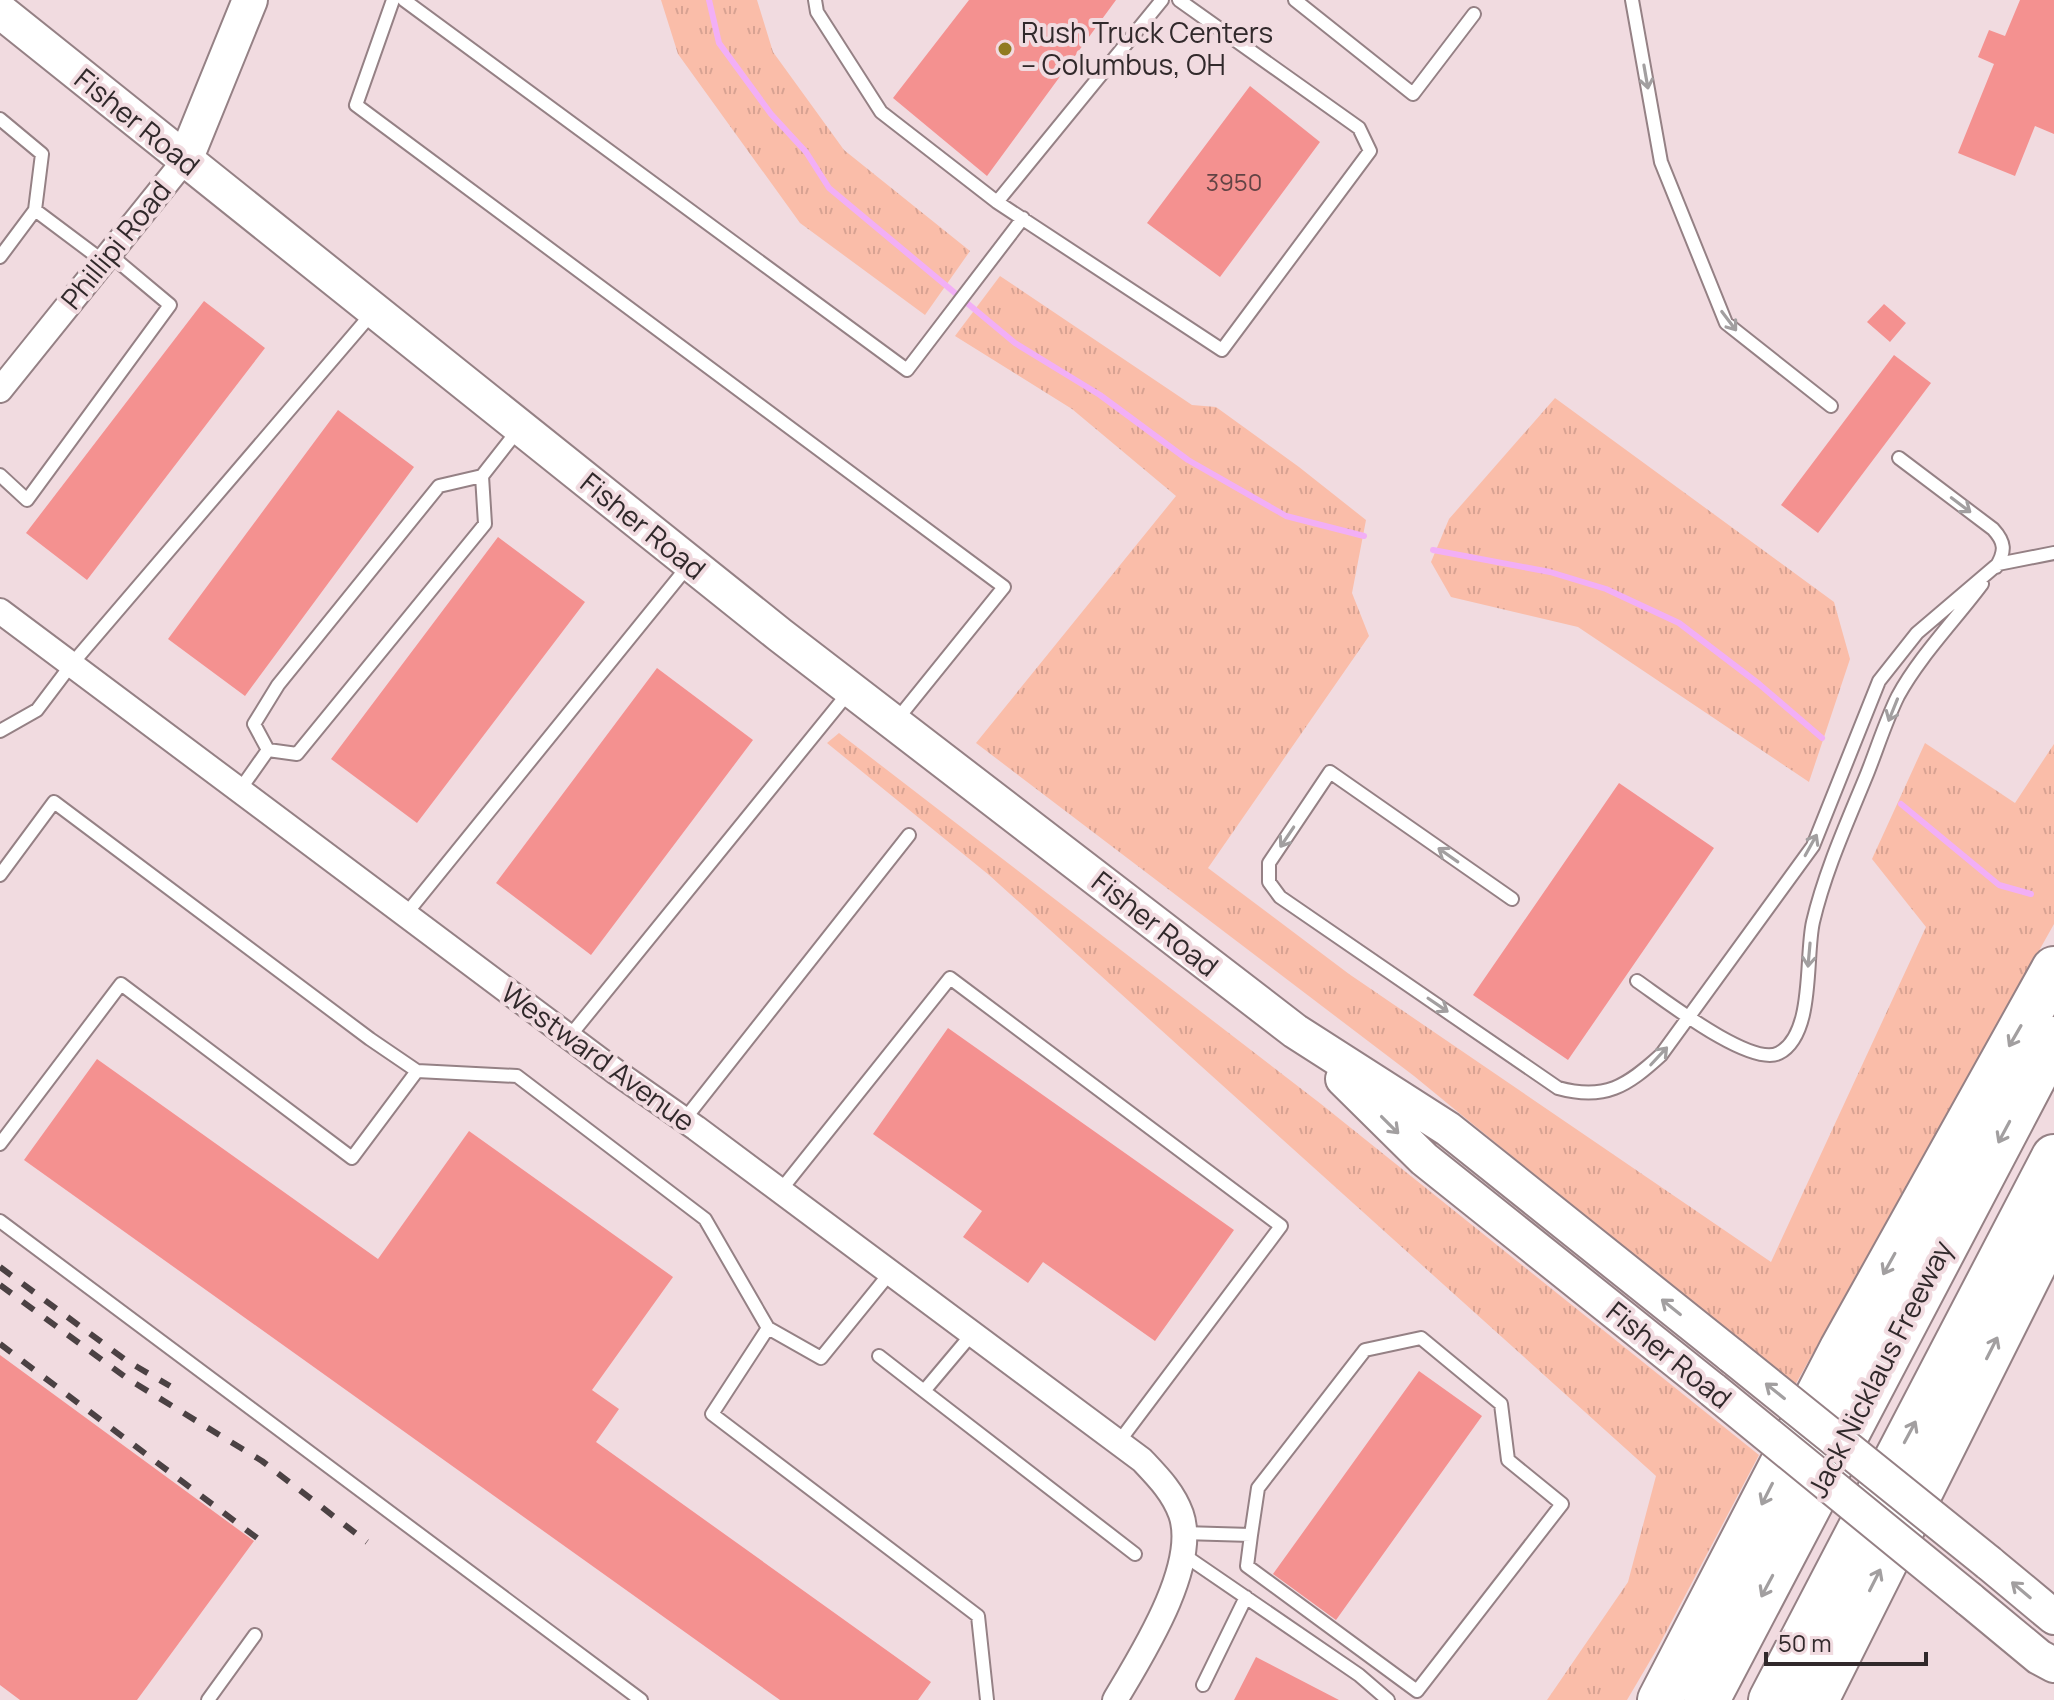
<svg xmlns="http://www.w3.org/2000/svg" width="2054" height="1700" font-family="Manrope,sans-serif">
<defs>
<pattern id="grass-tufts" width="24" height="20" patternUnits="userSpaceOnUse" patternTransform="scale(2)"><rect width="24" height="20" fill="#fabda9"/><path d="M3 7l-1-3M5 7V3M7 7l1-3M15 17l-1-3M17 17v-4M19 17l1-3" fill="none" stroke="#d7a292"/></pattern>
</defs>
<rect width="100%" height="100%" fill="#f1dbe0"/>
<!-- grass -->
<path fill="url(#grass-tufts)" d="M661,0h96l16,52 71,98 126,101 -45,64 -125,-92 -122,-169z
M1000,276l192,129 24,2 83,60 67,53 -14,73 17,43 -161,232 141,106 422,288 155,-335 -54,-68 53,-116 90,60 39,-59v180l-260,463 -380,-311 -438,-333 200,-247 -104,-87 -117,-73z
M1555,398l279,204 16,57 -41,123 -231,-155 -127,-30 -20,-35 18,-43z
M839,733l482,371 438,351 -102,194 -30,51h-80l81,-118 28,-106 -667,-601 -162,-132z"/>
<g fill="none" stroke-linecap="round" stroke-linejoin="round">
<!-- stream -->
<path stroke="#f2aff6" stroke-width="6" d="M709,0l10,43 52,71 35,38 23,36 186,155 85,52 88,65 98,56 78,20
M1433,550l117,22 56,17 73,34 80,61 63,54
M1901,804l98,81 32,9"/>
</g>
<!-- building -->
<path fill="#f49190" d="M969,0h147l-129,176 -94,-78z
M2020,0h34v134l-19,-8 -20,50 -57,-23 36,-89 -16,-7 11,-27 16,6z
M1250,86l70,56 -100,135 -73,-54z
M204,301l61,47 -178,232 -61,-47z
M1884,304l22,19 -16,19 -23,-20z
M1894,355l37,28 -113,150 -37,-28z
M338,410l76,57 -169,229 -77,-57z
M498,537l87,65 -168,221 -86,-64z
M657,668l96,72 -162,215 -95,-72z
M1619,783l95,65 -146,212 -95,-65z
M948,1028l286,202 -79,111 -112,-79 -15,21 -65,-46 19,-26 -109,-77z
M97,1059l281,200 91,-128 204,146 -81,113 27,19 -23,33 335,240 -13,18h-138l-756,-540z
M0,1355l254,186 -117,159h-117l-20,-15z
M1419,1371l63,45 -146,204 -63,-46z
M1256,1657l83,43h-105z"/>
<g fill="none" stroke-linecap="round" stroke-linejoin="round">
<defs>
<path id="service" d="M393,0l-37,105 648,482 -109,135
M404,0l503,370 116,-152
M815,0l2,12 64,100 116,90 225,148 148,-199 -11,-23 -180,-128
M1295,0l118,94 61,-80
M1632,0l29,162 65,161 105,83
M0,119l42,35 -7,56 -35,47
M997,202l165,-202
M35,210l68,51
M1899,458l94,71c12,13 13,22 3,38
M0,475l27,25 143,-195 -61,-51
M482,476l-43,10 -161,199 -24,39 14,26 29,4 188,-230 -3,-48 36,-46
M0,731l37,-21 34,-45 303,-354
M239,791l29,-41
M0,875l54,-73 316,237 47,32 100,5 188,143 63,109 -56,86 266,202 9,84
M1512,899l-182,-127 -61,91v19l11,15 278,191c47,13 69,-2 103,-33l152,-209 66,-165 38,-48 81,-69 56,-11
M406,914l282,-348
M1637,981c25,17 114,87 142,72 36,-19 26,-96 34,-131 12,-51 34,-99 54,-148 10,-25 19,-54 31,-78 21,-39 58,-77 84,-112
M569,1037l280,-345
M684,1120l225,-285
M0,1144l121,-160 231,174 65,-87
M780,1191l170,-213 331,248 -163,217
M0,1221l641,479
M768,1328l53,30 69,-85
M972,1334l-48,57 211,163
M879,1356l45,35
M1183,1533l68,2 -4,31 170,125 145,-187 -54,-44 -7,-56 -80,-66 -56,12 -107,138 -7,47
M1184,1555l175,120 29,25
M1203,1685l43,-88
M208,1700l47,-65"/>
<path id="minor" d="M0,390l185,-230
M0,611l616,461 80,56 446,332c16,17 31,32 39,54 18,52 -40,142 -66,186"/>
<path id="secondary" d="M0,11l780,624 515,396 153,98 284,227
M185,160l65,-160
M1343,1079l81,80 289,231
M1989,1563l65,54
M1969,1599l70,58 15,8"/>
<path id="motorway" d="M1660,1700l182,-351 212,-380
M1707,1700l347,-661
M1771,1700l283,-543
M1816,1700l238,-475"/>
</defs>
<!-- service casing -->
<use href="#service" stroke="#958185" stroke-width="16"/>
<!-- minor casing -->
<use href="#minor" stroke="#958185" stroke-width="28"/>
<!-- secondary casing -->
<use href="#secondary" stroke="#958185" stroke-width="38"/>
<!-- motorway casing -->
<use href="#motorway" stroke="#958185" stroke-width="48"/>
<!-- service -->
<use href="#service" stroke="#fff" stroke-width="12"/>
<!-- minor -->
<use href="#minor" stroke="#fff" stroke-width="24"/>
<!-- secondary -->
<use href="#secondary" stroke="#fff" stroke-width="34"/>
<!-- motorway -->
<use href="#motorway" stroke="#fff" stroke-width="44"/>
<!-- rail -->
<path stroke="#4b4143" stroke-width="6" stroke-dasharray="14 14" stroke-linecap="butt" d="M0,1267l127,94 43,25
M0,1285l128,94 134,82 105,81
M0,1344l265,200"/>
<defs>
<path id="secondary-bridge" d="M1732,1356l257,207
M1713,1390l256,209"/>
</defs>
<!-- secondary-bridge casing -->
<use href="#secondary-bridge" stroke="#958185" stroke-width="38" stroke-linecap="butt"/>
<!-- secondary-bridge -->
<use href="#secondary-bridge" stroke="#fff" stroke-width="34"/>
</g>
<!-- one-way arrows -->
<defs><path id="oneway-shaft" d="M-6 0H5M1.5-3L5.5 0L1.5 3" fill="none" stroke-width="1.6" stroke-linecap="round" stroke-linejoin="round" transform="scale(2)"/></defs>
<g stroke="#a29fa0">
<use href="#oneway-shaft" transform="translate(1646 77) rotate(80)"/>
<use href="#oneway-shaft" transform="translate(1729 321) rotate(53)"/>
<use href="#oneway-shaft" transform="translate(1961 505) rotate(37)"/>
<use href="#oneway-shaft" transform="translate(1893 710) rotate(112)"/>
<use href="#oneway-shaft" transform="translate(1287 837) rotate(124)"/>
<use href="#oneway-shaft" transform="translate(1811 845) rotate(-61)"/>
<use href="#oneway-shaft" transform="translate(1448 855) rotate(-145)"/>
<use href="#oneway-shaft" transform="translate(1809 955) rotate(95)"/>
<use href="#oneway-shaft" transform="translate(1438 1005) rotate(34)"/>
<use href="#oneway-shaft" transform="translate(2015 1036) rotate(120)"/>
<use href="#oneway-shaft" transform="translate(1659 1056) rotate(-47)"/>
<use href="#oneway-shaft" transform="translate(1390 1125) rotate(45)"/>
<use href="#oneway-shaft" transform="translate(2004 1132) rotate(118)"/>
<use href="#oneway-shaft" transform="translate(1889 1264) rotate(119)"/>
<use href="#oneway-shaft" transform="translate(1671 1307) rotate(-141)"/>
<use href="#oneway-shaft" transform="translate(1992 1348) rotate(-63)"/>
<use href="#oneway-shaft" transform="translate(1775 1391) rotate(-141)"/>
<use href="#oneway-shaft" transform="translate(1910 1432) rotate(-62)"/>
<use href="#oneway-shaft" transform="translate(1767 1494) rotate(117)"/>
<use href="#oneway-shaft" transform="translate(1875 1580) rotate(-63)"/>
<use href="#oneway-shaft" transform="translate(1767 1586) rotate(118)"/>
<use href="#oneway-shaft" transform="translate(2021 1590) rotate(-140)"/>
</g>
<!-- markers -->
<circle fill="#917b21" stroke="#f1dbe0" stroke-width="3" cx="1005" cy="49" r="8"/>
<g text-anchor="middle" stroke-width="8" stroke-linejoin="round" paint-order="stroke">
<!-- number labels -->
<g font-size="24" fill="#624344">
<text x="1234" y="191">3950</text>
</g>
<!-- poi labels -->
<g font-size="28" fill="#31292b" stroke="#f1dbe0" text-anchor="start">
<text x="1021" y="43">Rush Truck Centers<tspan x="1021" dy="32">– Columbus, OH</tspan></text>
</g>
<!-- street labels -->
<g font-size="28" fill="#31292b" stroke="#f1dbe0">
<text transform="translate(137 122) rotate(39)" y="10">Fisher Road</text>
<text transform="translate(116 245) rotate(-51)" y="10">Phillipi Road</text>
<text transform="translate(643 526) rotate(39)" y="10">Fisher Road</text>
<text transform="translate(1155 924) rotate(38)" y="10">Fisher Road</text>
<text transform="translate(598 1057) rotate(36)" y="10">Westward Avenue</text>
<text transform="translate(1669 1355) rotate(39)" y="10">Fisher Road</text>
<text transform="translate(1880 1369) rotate(-63)" y="10">Jack Nicklaus Freeway</text>
</g>
</g>
<!-- scale -->
<path d="M1766 1652v12h160v-12" fill="none" stroke="#31292b" stroke-width="4"/>
<text x="1778" y="1652" font-size="24" fill="#31292b" stroke="#f1dbe0" stroke-width="6" paint-order="stroke">50 m</text>
</svg>
